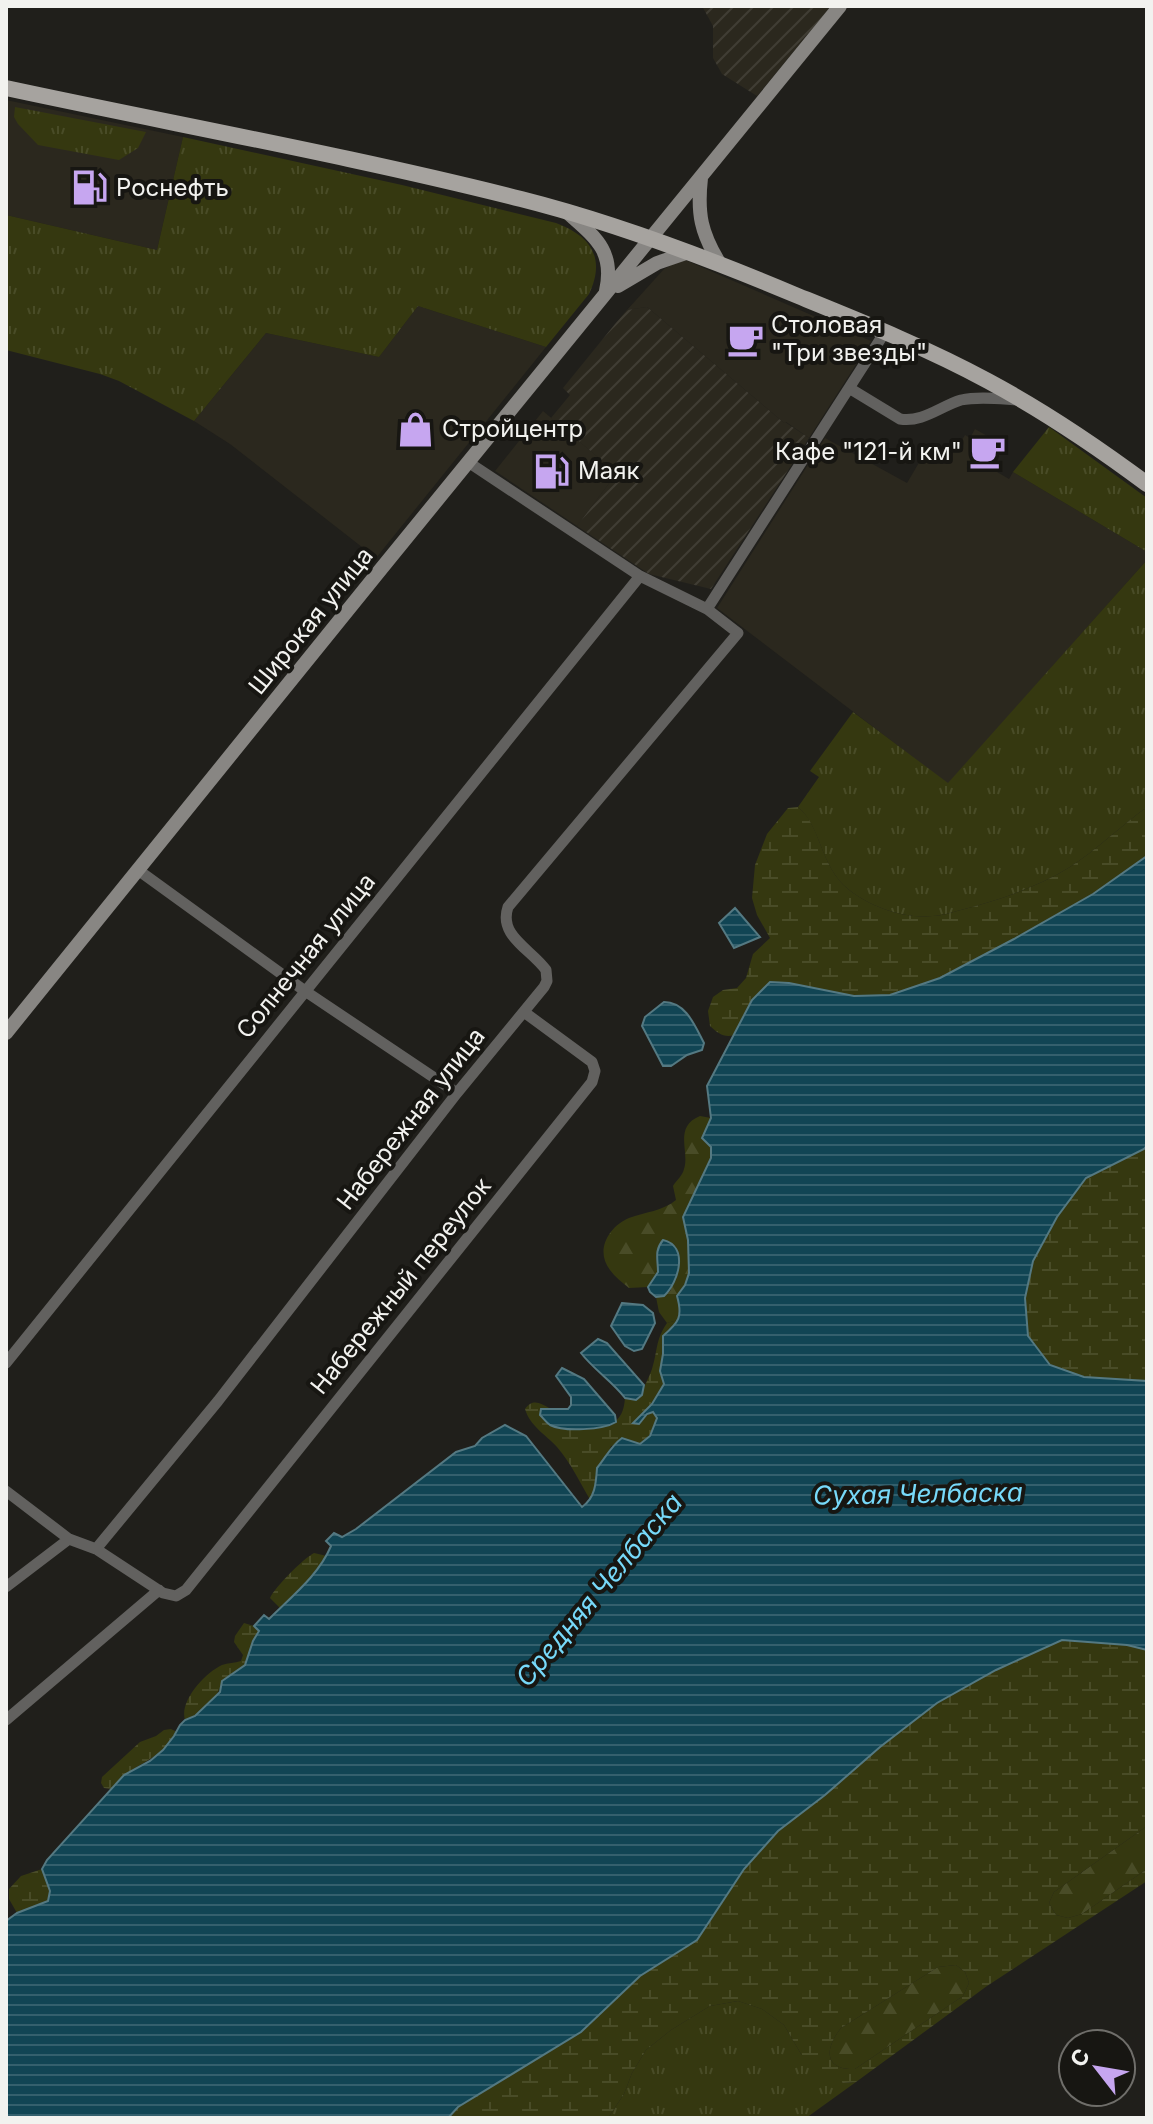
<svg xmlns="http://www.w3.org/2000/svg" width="1153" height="2124" font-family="Inter,sans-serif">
<defs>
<pattern id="industrial-furrows" width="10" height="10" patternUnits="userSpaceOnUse" patternTransform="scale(2)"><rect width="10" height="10" fill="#2b281e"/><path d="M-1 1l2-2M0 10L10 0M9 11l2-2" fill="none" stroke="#403d34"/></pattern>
<pattern id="grass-tufts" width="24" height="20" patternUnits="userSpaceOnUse" patternTransform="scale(2)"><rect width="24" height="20" fill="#353810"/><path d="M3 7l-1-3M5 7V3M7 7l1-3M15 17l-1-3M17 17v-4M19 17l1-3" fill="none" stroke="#494c27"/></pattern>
<pattern id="forest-firs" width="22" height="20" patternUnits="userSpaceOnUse" patternTransform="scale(2)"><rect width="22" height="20" fill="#353810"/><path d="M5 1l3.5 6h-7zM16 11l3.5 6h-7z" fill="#494c27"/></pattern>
<pattern id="wetland-marsh" width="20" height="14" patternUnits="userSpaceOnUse" patternTransform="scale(2)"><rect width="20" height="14" fill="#353810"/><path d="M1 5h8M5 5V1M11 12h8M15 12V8" fill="none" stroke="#494c27"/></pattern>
<pattern id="water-rules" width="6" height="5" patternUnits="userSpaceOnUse" patternTransform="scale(2)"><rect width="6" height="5" fill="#114554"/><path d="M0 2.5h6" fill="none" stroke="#34606d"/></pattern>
</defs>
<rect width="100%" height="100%" fill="#201f1b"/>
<!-- built -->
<path fill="#2b281e" d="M6,100l177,37 -26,113 -151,-35z
M683,259l188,82 -62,97 -23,-16 -2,1 -137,-116 -20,3 37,-41z
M418,306l128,41 -170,211 -146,-114 -36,-23 72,-88 113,24z
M543,411l74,62 -40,53 -82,-55z
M975,429l30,17 -13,23 17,10 4,-7 134,80v8l-199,224 -231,-176 108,-170 82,45 13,-22 37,-13 8,-13 5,3z"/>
<!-- industrial -->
<path fill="url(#industrial-furrows)" d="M702,6h129l-74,90 -35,-22 -9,-16v-32z
M647,307l137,116 1,-1 24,16 -98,151 -62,-15 -72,-48 40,-53 -66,-55 19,-23 -7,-7 52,-64 12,-14z"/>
<!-- grass -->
<path fill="url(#grass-tufts)" d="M15,107l131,25 -8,16 -19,12 -81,-15 -20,-21 -4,-7z
M183,137l219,48 154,38c35,13 50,35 33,71l-43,53 -128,-41 -39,51 -113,-24 -72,88 -75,-40 -19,-7 -94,-24v-135l151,35z
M1049,427l98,71v54l-134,-80z
M1147,560v247c-25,18 -52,44 -77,60 -34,21 -74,34 -113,44 -8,2 -16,5 -24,5 -29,3 -63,-9 -85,-27 -28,-23 -27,-63 -50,-82l21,-30 -9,-6 43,-59 95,71z
M738,2001l24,8 22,16 17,29 42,29 13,-1 -50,36h-198l16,-24 8,-21 14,-23 25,-20 39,-24z"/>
<!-- forest -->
<path fill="url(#forest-firs)" d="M700,1116l11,2 -9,20 9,9v11l-28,59 5,23 1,33 -4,12 -8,11 3,13 -2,11 -11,3 -8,-11 -3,-15 8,-1 7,-6 -15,-36 2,18 -10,15 -19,1c-7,-6 -14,-11 -19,-18 -15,-19 -2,-43 19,-52 16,-6 34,-7 47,-18l-3,-14c3,-5 10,-11 11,-17 6,-17 -11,-42 16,-53z
M1147,1826v43l-65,45 -14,4 -12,-3 -7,-12 5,-11z
M956,1965l9,7 4,11 -6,13 -108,73c-32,1 -30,-21 -14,-41l97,-61z"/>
<!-- wetland -->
<path fill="url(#wetland-marsh)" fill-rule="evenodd" d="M798,807c23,18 22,59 50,82 22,18 56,30 85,27 8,0 16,-3 24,-5 39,-10 79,-23 113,-44 25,-16 52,-42 77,-60v49l-54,38 -79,45 -75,39 -49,17 -36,1 -65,-13 -19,-1 -18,18 -17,35c-11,3 -16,-1 -25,-9l-2,-15 5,-14 10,-7 14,-2 9,-10 7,-24 17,-16 -13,-23 -5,-17 3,-33 12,-31 21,-26z
M1147,1145v236l-63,-4 -35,-12 -21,-29 -3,-38 8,-37 24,-44 29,-39 58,-29z
M678,1320l-15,16v18l-3,17 4,13 -12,20 -19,19 20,-11 4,6c-11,30 -16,26 -46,28l-3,9 -11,13 -1,14 -5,19c-11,-18 -20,-38 -34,-54 -12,-13 -27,-21 -32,-38 8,-11 15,-6 26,0l-10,1 69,16c11,-8 14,-15 15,-28l11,2 6,-5c2,-10 7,-17 10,-26 6,-19 3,-28 15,-46z
M314,1553l13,3 -21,26 -26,26 -10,-10c5,-11 34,-40 44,-45z
M244,1623l10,3 6,5 -7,10 -8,24 -23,16c-3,17 -21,33 -37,39 -6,-19 20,-47 37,-55 6,-2 13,-2 19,-4l2,-6 -9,-13 1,-6z
M1062,1640l65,5 20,5v176l-93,66 -5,11 7,12 12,3 14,-4 65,-45v12l-160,105 -131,96 -13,1 -28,-15 -14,-14 -17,-29 -22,-16 -24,-8 -28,5 -39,24 -25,20 -14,23 -8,21 -16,24h-160l10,-11 123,-75 59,-56 57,-36 47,-71 34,-38 47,-36 55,-48 57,-44 59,-33zM956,1965l9,7 4,11 -6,13 -108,73c-32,1 -30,-21 -14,-41l97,-61z
M171,1729l6,3c-13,23 -31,28 -51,42 -6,4 -10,10 -14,15l-8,-1 -3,-5 1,-6 38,-35 16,-6 8,-6z
M42,1869l8,22 -2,11 -31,11 -8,-14v-10l12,-13z"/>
<!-- water -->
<path fill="url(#water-rules)" stroke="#547982" stroke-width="2" d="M1147,856v289l-3,4 -58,29 -29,39 -24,44 -8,37 3,38 22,29 34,12 63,4v269l-20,-5 -65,-5 -66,30 -59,33 -57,44 -55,48 -47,36 -34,38 -47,71 -57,36 -59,56 -123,75 -10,11h-442v-197l11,-8 31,-12 2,-10 -8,-22 5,-9 77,-85 26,-14 13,-11 11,-14 6,-11 5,-5 10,-4 25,-24 2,-11 23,-16 8,-24 6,-10 -5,-5 10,-11 5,4c22,-22 50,-44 62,-73l-5,-5 8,-8 8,4 14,-8 100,-77 19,-6 7,-8 23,-13 21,11 56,71c13,-9 14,-23 15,-39 9,-11 14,-22 25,-30l18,6 10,-8 7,-18 -4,-6 -6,2 -8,10 -6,-1 19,-19 12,-20 -4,-13 3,-17v-18c16,-14 20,-19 14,-40l8,-11 4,-12 -1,-33 -5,-23 28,-59v-11l-9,-9 9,-20 -4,-32 45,-86 18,-18 19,1 65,13 36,-1 50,-17 74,-39 79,-45z
M735,908l25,29 -26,11 -15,-25z
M664,1002c22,0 31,24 40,41l-2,7 -15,5 -16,11h-8l-21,-40 3,-9z
M663,1240c26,6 16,42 1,56l-8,1 -6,-5 -2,-5 10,-15c0,-13 -4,-21 5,-32z
M622,1303l21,2 10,8 2,10 -13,26 -8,2 -9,-5 -14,-20z
M598,1339l9,4 37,42 -2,10 -6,5 -11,-2c-13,-17 -31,-28 -44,-45z
M562,1368l22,11 31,36 1,7c-13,8 -52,10 -66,3 -3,-2 -7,-7 -10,-10l1,-6h27l3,-4v-8l-15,-21z"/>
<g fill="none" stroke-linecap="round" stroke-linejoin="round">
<!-- street -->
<path stroke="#62615f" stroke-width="11" d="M849,388l51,31c22,4 41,-13 61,-19 18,-4 40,-1 58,0
M707,609l178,-277
M138,870l167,121 152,102
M6,1363l634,-787
M6,1491l63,48
M96,1549l67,44 13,3 10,-6 406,-508 3,-11 -3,-9 -68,-50
M6,1587l63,-48 27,10 122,-148 239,-308 87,-106 3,-6 -1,-11c-15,-21 -48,-34 -38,-63l230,-274 -31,-24 -67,-33 -172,-114
M6,1720l153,-130"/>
<!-- secondary -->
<path stroke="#888683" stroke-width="14" d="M701,178c-4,36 0,55 19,86
M568,213c27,24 47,38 38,78
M618,286l39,-23 32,-11
M6,1033l375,-464 459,-563"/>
<!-- primary -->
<path stroke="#a6a39f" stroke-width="16" d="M6,88c172,37 345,68 515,111 95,24 187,59 277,97 64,26 129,52 190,85 56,30 108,65 159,103"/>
</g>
<!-- icons -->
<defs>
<symbol id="fuel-bare" viewBox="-9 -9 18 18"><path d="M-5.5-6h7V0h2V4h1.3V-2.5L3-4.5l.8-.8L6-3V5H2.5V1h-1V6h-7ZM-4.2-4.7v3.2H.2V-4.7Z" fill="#c6a6f0" stroke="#171612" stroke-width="2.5" paint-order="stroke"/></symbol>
<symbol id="cafe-bare" viewBox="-9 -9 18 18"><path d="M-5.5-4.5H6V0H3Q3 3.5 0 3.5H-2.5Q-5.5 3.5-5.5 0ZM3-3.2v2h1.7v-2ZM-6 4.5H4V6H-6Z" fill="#c6a6f0" stroke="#171612" stroke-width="2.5" paint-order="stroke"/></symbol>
<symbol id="shop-bare" viewBox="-9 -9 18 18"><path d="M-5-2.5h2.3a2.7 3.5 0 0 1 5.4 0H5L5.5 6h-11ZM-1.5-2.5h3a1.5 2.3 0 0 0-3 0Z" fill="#c6a6f0" stroke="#171612" stroke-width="2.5" paint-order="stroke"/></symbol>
</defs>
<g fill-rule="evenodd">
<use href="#fuel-bare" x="64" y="162" width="51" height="51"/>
<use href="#cafe-bare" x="720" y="314" width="51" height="51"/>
<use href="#shop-bare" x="390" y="404" width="51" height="51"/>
<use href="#cafe-bare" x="962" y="426" width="51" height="51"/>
<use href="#fuel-bare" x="526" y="446" width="51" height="51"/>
</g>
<g text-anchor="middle" stroke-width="8" stroke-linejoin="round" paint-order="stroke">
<!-- poi labels -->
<g font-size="24" fill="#f2f2ef" stroke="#171612" text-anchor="start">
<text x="116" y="196">Роснефть</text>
<text x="771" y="333">Столовая<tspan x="771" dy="28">"Три звезды"</tspan></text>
<text x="442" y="437">Стройцентр</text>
<text x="962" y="460" text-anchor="end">Кафе "121-й км"</text>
<text x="578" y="479">Маяк</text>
</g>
<!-- street labels -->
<g font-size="24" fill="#f2f2ef" stroke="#171612">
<text transform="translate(311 621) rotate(-51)" y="8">Широкая улица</text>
<text transform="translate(306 956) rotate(-51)" y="8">Солнечная улица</text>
<text transform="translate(411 1119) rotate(-52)" y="8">Набережная улица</text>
<text transform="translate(401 1286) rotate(-51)" y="8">Набережный переулок</text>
</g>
<!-- water labels -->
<g font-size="26" font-style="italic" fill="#77d9f9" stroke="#171612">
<text transform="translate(918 1494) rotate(-1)" y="9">Сухая Челбаска</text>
<text transform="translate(599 1590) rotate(-50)" y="9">Средняя Челбаска</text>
</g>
</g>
<!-- border -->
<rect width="1153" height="2124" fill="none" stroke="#f2f2ef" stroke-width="16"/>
<!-- north arrow -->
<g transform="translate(1097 2068) rotate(301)"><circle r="38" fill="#171612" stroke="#6f6e6a" stroke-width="2"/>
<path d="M0-6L14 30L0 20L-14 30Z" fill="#c6a6f0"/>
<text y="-12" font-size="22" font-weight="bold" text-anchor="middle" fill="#f2f2ef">С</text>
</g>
</svg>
